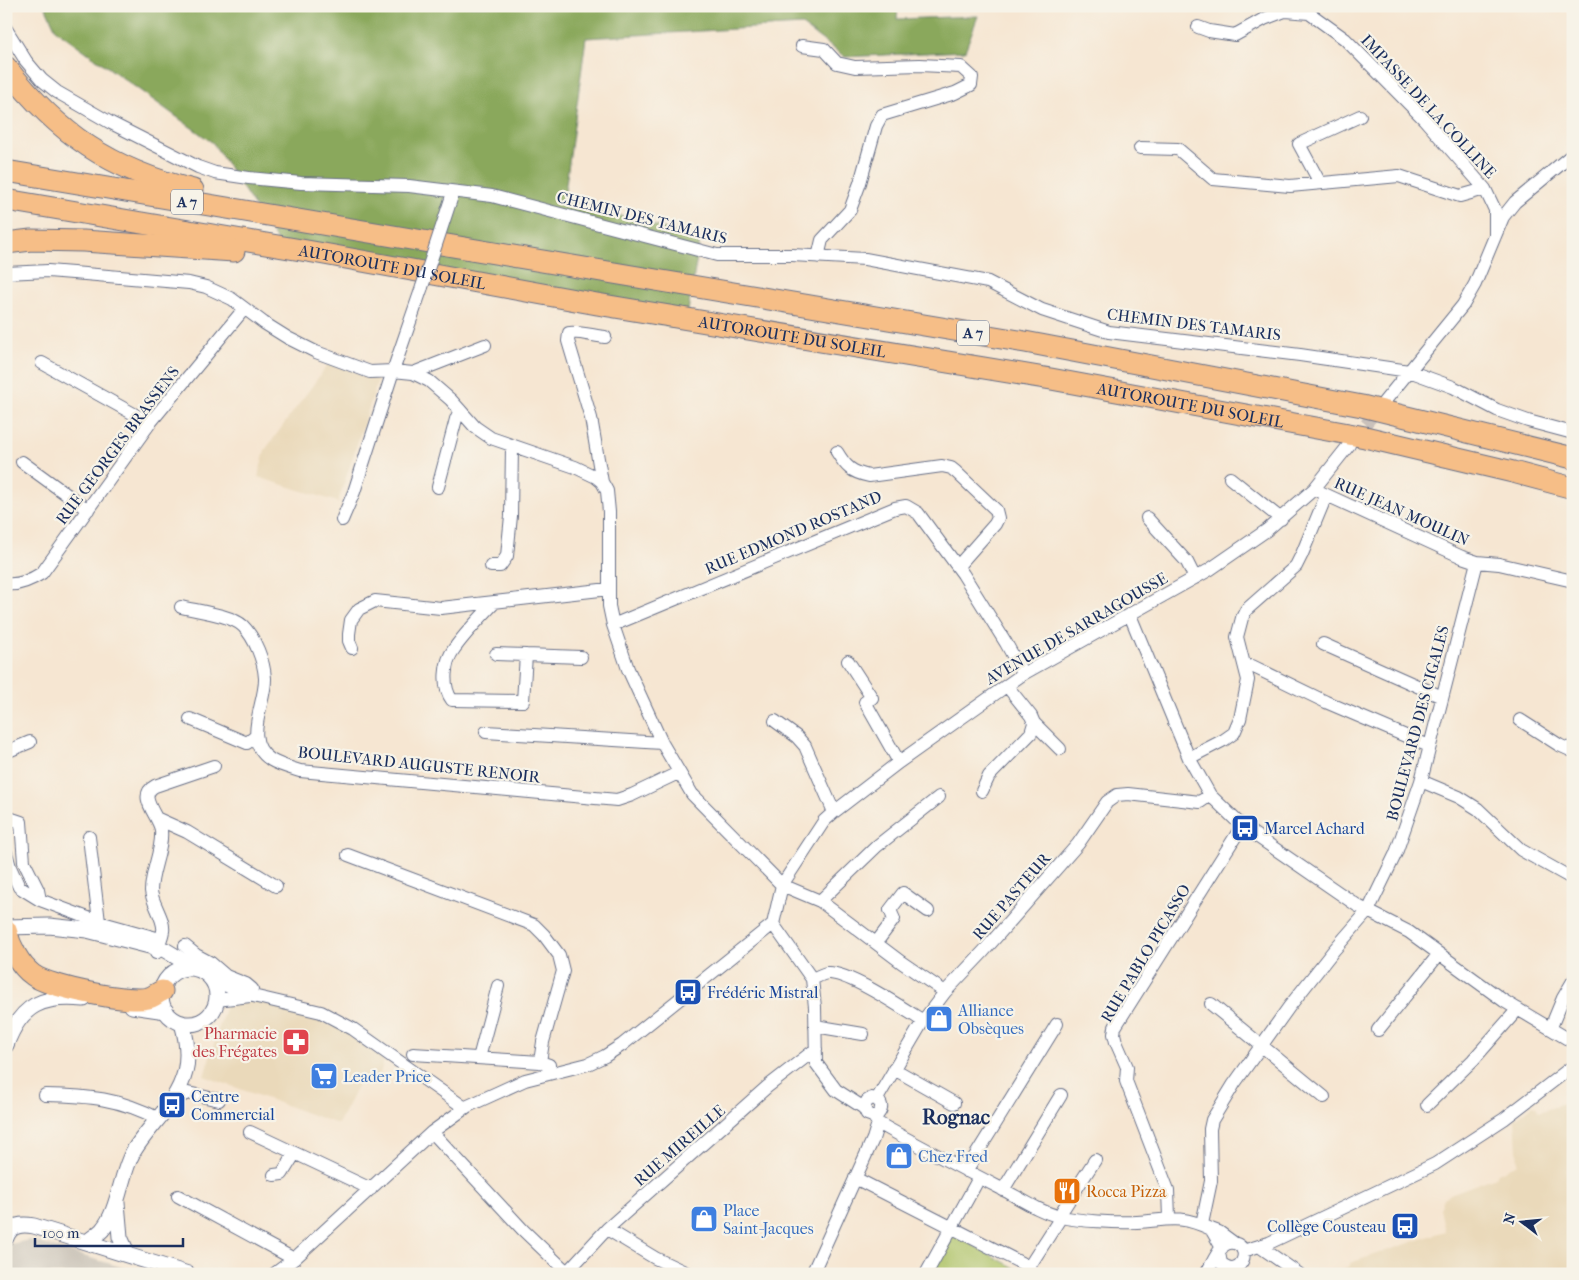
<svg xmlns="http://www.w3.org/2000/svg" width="1579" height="1280" font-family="'IM FELL French Canon',serif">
<rect width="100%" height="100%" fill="#f7f3e8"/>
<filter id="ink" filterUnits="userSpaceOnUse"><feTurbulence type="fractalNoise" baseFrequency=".02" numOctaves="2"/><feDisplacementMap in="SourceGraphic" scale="10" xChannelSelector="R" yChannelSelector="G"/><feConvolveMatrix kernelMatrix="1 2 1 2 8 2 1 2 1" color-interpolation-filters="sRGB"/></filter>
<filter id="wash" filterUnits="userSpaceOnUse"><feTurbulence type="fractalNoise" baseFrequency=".0096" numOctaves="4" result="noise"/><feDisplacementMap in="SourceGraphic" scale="20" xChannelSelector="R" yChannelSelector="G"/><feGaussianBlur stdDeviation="1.12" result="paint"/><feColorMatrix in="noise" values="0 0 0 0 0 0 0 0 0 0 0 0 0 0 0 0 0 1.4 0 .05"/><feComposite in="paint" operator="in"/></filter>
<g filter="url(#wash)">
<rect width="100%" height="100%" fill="#f6e6d2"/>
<!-- built -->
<path fill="#ead9ba" d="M329,363l49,17 -40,122 -80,-25 7,-27z
M228,999l31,2 85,29 40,30 -6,20 -17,-1 -23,45 -134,-48z
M1573,1101v117l-3,1 3,5v50h-243l20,-8v-3l95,-32 -5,-22 4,-11 6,-4 46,-17 2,-4 20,-9 -3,-45 18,-14 3,1 3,6z"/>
<!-- industrial -->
<path fill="#cac3b8" d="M29,1240l116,34h-139v-12l5,-18z"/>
<!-- green -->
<path fill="#adc266" stroke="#647862" d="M954,1235l68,37 -1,2h-90z"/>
<!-- forest -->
<path fill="#8aa85b" stroke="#526c5c" d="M45,6h853l-1,13 81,-3 -13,35 -120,6 -43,-32 -216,13 -22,161 136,40 -15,90 -405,-84 -67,-102 -157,-113z"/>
</g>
<g filter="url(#ink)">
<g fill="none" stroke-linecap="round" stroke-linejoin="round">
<!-- minor-tunnel -->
<path stroke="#cac1bb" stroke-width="12" stroke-dasharray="12 6" stroke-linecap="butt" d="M1354,438l27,-32"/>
<defs>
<path id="minor" d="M1198,27l11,4 26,4 29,-16 21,-8 24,2 36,26 79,80 61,70 10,21v26
M6,29l20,32 16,19 15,12 54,31 87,44 17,6 34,5 52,5 108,3 83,10 225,59h75l73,4 123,23 54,28 67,22 191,23 109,16 44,16 44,23 31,11 45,12
M802,46l22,3 13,14 18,4 65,-2 41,2 11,10 -1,8 -16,8 -73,22 -6,11 -16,57 -10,27 -28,30 -4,17
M1140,148l38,1 35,30 77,7 109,-10 61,20 25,-7
M1320,183l-21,-39 61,-28
M6,273l42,-2 37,3 104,9 17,4 26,12 32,24 24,15 28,14 54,20 23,-1 20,2 16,8 22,19 24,27 16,11 84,29 21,10 6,5 5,9 2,21v94l4,19 15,44 34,74 30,51 90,91 38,16 81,61 44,30
M42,363l108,60
M413,373l72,-28
M1384,402l79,-97 12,-21 28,-67 12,-15 58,-48
M837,452c9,15 14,20 32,24l73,-10 9,2 5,4 40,38 2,8 -3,6 -37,42
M22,462l66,48
M1230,478l51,41
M602,482l-11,-64 -23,-77 1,-8c7,-2 26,3 36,4
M438,487l18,-68 4,-9
M1320,492l142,65 15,5 22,2 74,17
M1147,518l40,44 8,16
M342,520l12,-28 39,-121 29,-84
M491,566h9l7,-10 4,-40 1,-70
M6,584c13,2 25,-4 36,-11l108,-150 94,-114
M495,602c-14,15 -29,30 -41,47 -10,13 -12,38 -2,51l71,1 3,-46 -30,-1
M181,607c16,4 50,8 62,19 12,12 21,35 22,52 1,26 -24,63 6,82 8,5 20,8 29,11l317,29 15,-5 46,-22
M1130,615l59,143 21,37 32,31 116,80 51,26 95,69 69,41
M613,625l282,-117 11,-2 12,7 45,61 43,69 17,31
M1323,644l119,53
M352,648l-3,-7v-7l2,-14 8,-11 16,-8 66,7 168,-19
M526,655l55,2
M848,661l24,37 -7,4 34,60
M1252,666l74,36 103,44
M190,719l57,24 9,-7
M1520,720l39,25 11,5 3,-5
M775,721l22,16 8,9 29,66
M1034,723l26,26
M486,732l176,11
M6,752l24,-10
M1189,758l35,-18 10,-7 6,-14 8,-39 -11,-43 5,-19 4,-8 50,-44 6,-12 24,-58
M1421,781l38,16 19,12 43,41 52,29
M982,791l7,-15 42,-43 3,-10 -3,-7 -24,-30
M6,817l15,5 3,40 14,28 2,10
M158,819l29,13 89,54
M89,837l10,85
M6,853l4,14 9,20 21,13 59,22 61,17
M348,855l186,70 10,10 15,20 4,16 -20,71 -3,20
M820,901l57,-55 62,-49
M773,924l39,55 3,28 1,56 20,27 28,18 3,6 6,2 5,-2c6,-7 3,-14 -6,-16l-5,3 -3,7
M876,943l18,-24 -4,-9 13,-17 25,18
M185,946l11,9 15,8 15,13 20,8 6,5
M156,953c2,-7 6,-15 7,-22 2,-11 -11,-28 -12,-40 0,-20 12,-41 10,-61 -2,-14 -25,-34 -6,-44l59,-20
M812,979c5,-2 10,-5 15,-6 21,-2 77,36 96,48
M213,981l40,15 68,16 32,17 112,79
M217,1000l33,-4
M1211,1004l113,93
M815,1026l48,8
M1551,1027l12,-29 10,-17
M1378,1030l61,-76
M413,1054l127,8 9,3
M479,1058l19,-72
M894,1069l60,34
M45,1095c44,1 74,3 114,24
M179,1097l9,-4 31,7
M877,1099l46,-78 22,-29 38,-40 95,-108 29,-42 10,-7 11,-1 72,8 10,-7
M1427,1105l46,-45 45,-51
M873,1116l5,7c41,23 83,45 124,66 19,10 38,23 59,28 20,4 54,6 76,5 32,-2 42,-8 74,7
M250,1132l121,57
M432,1132l91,98 46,44
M966,1171l91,-147
M274,1175l8,-1 13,-21
M855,1178l174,89 32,-50 1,-6 33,-51
M1003,1190l58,-95
M178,1196l116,63
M1169,1218l-1,-28 -42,-109 1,-14 -11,-25 -2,-8 1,-7 127,-201
M1202,1224l9,-43 -1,-52 2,-9 22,-36 55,-77 45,-57 34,-39 28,-58 25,-72 56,-219
M607,1229l48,29 34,16
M1259,1246l40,28
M1222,1248l-11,-19 8,3 15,11
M1243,1251l26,-8 166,-79 69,-45 69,-53
M568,1271l39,-42 160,-142 49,-38
M274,1274l20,-15 138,-127 36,-26 57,-26 63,-16 17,-8 17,-11 151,-121 9,-39 42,-64 10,-9 65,-50 124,-88 186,-104 58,-40 47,-41 35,-44
M812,1274l61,-135 5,-16
M926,1274l53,-96
M1206,1274c5,-8 11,-22 17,-28 3,-2 7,-4 11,-3 20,5 6,37 -13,20l-2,-10"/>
<path id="tertiary" d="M6,927l43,-1 38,4 78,20 30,18
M161 996a28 28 0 1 1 56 0a28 28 0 1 1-56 0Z
M132,1006l34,5
M6,1045c15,-41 37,-50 78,-46
M117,1203l3,34 8,18
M6,1238c4,-14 17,-14 28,-12l154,48
M87,1242c5,-4 11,-8 15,-12 17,-19 18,-55 31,-78 16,-27 44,-48 52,-80 4,-16 2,-32 -3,-49"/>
<g id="motorway">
<path d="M6,67c52,67 105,103 187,123"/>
<path d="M6,171l1019,171 337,64 211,52"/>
<path id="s1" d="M6,200l307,52 284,52 454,75 314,58 148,35 60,16"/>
<path d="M6,243l25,-3 52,1 151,10"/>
<path d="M6,930c4,16 13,35 27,45 16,12 96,28 115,23 5,-1 9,-5 14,-7"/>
</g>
</defs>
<!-- minor casing -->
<use href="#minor" stroke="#686f87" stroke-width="14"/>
<!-- tertiary casing -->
<use href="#tertiary" stroke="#686f87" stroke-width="17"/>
<!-- motorway casing -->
<use href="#motorway" stroke="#686f87" stroke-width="23"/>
<!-- minor -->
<use href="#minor" stroke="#fff" stroke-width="12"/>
<!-- tertiary -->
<use href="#tertiary" stroke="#fff" stroke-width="15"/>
<!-- motorway -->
<use href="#motorway" stroke="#f6be87" stroke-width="21"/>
<defs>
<path id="rail" d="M6,1271l10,3"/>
</defs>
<!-- rail casing -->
<use href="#rail" stroke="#1b2f5e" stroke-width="5"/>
<!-- rail -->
<use href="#rail" stroke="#f7f3e8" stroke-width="3" stroke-dasharray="9" stroke-linecap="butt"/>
<defs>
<path id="minor-bridge" d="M422,287l29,-88"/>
</defs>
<!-- minor-bridge casing -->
<use href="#minor-bridge" stroke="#686f87" stroke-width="14" stroke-linecap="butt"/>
<!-- minor-bridge -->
<use href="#minor-bridge" stroke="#fff" stroke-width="12"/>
</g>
</g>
<!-- icons -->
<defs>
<symbol id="bus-square" viewBox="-11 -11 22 22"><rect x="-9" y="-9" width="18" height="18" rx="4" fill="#1a4fb4" stroke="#f7f3e8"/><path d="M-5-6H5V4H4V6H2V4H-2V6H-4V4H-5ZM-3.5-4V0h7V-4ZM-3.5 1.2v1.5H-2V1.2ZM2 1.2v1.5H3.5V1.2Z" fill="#fff"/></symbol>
<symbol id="shop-square" viewBox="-11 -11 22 22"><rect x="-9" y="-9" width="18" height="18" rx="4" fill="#3f7fe0" stroke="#f7f3e8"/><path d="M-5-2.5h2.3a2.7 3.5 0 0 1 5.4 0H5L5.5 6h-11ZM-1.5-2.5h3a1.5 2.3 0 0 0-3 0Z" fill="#fff"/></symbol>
<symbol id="pharmacy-square" viewBox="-11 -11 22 22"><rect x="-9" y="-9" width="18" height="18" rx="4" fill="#e0444e" stroke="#f7f3e8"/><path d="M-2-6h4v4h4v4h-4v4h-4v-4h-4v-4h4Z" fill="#fff"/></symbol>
<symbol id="supermarket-square" viewBox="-11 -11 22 22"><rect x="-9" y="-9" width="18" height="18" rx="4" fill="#3f7fe0" stroke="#f7f3e8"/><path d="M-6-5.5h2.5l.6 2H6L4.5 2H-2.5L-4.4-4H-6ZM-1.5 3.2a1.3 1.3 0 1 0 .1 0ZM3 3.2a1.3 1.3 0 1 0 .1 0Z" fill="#fff"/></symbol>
<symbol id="restaurant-square" viewBox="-11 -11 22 22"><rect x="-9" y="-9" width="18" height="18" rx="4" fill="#e8710a" stroke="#f7f3e8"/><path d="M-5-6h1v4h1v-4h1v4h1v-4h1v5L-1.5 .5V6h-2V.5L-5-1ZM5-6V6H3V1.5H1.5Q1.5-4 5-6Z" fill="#fff"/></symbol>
</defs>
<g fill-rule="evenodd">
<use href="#bus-square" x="1229" y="812" width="32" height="32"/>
<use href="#bus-square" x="672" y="976" width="32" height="32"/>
<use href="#shop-square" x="923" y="1003" width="32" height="32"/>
<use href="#pharmacy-square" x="280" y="1026" width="32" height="32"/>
<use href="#supermarket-square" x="308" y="1060" width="32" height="32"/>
<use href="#bus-square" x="156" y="1089" width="32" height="32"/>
<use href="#shop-square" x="883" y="1140" width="32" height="32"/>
<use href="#restaurant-square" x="1051" y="1175" width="32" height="32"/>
<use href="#shop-square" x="688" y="1203" width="32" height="32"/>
<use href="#bus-square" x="1389" y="1210" width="32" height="32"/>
</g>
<g text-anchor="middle" stroke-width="4.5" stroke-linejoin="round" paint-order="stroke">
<!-- shield labels -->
<g fill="#f7f3e8" stroke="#5d6a87" stroke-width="1">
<rect x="171" y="189.5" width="32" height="25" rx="4"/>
<rect x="957" y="320.5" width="32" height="25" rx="4"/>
</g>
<g font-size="15" font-weight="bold" fill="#1b2f5e">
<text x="187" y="207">A 7</text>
<text x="973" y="338">A 7</text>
</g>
<!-- street labels -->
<g font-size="16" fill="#1b2f5e" stroke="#f7f3e8">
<text transform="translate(1429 106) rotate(47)" y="6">IMPASSE DE LA COLLINE</text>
<text transform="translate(642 217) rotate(14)" y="6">CHEMIN DES TAMARIS</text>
<text dy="6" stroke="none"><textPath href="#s1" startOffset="392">AUTOROUTE DU SOLEIL</textPath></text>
<text transform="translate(1194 324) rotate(7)" y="6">CHEMIN DES TAMARIS</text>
<text dy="6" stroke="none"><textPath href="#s1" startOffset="798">AUTOROUTE DU SOLEIL</textPath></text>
<text dy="6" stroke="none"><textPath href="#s1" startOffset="1202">AUTOROUTE DU SOLEIL</textPath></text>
<text transform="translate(117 445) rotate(-53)" y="6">RUE GEORGES BRASSENS</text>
<text transform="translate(1402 511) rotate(24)" y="6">RUE JEAN MOULIN</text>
<text transform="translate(793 532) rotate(-23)" y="6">RUE EDMOND ROSTAND</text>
<text transform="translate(1076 628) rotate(-30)" y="6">AVENUE DE SARRAGOUSSE</text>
<text transform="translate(1417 723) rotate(-75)" y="6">BOULEVARD DES CIGALES</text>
<text transform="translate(419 764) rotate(6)" y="6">BOULEVARD AUGUSTE RENOIR</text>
<text transform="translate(1011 896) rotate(-49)" y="6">RUE PASTEUR</text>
<text transform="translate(1145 953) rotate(-59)" y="6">RUE PABLO PICASSO</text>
<text transform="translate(679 1145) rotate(-41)" y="6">RUE MIREILLE</text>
</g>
<!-- transit labels -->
<g font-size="16" fill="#164399" stroke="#f7f3e8" text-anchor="start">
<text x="1264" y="834">Marcel Achard</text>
<text x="707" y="998">Frédéric Mistral</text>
<text x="191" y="1102">Centre<tspan x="191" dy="18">Commercial</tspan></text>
<text x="1386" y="1232" text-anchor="end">Collège Cousteau</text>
</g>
<!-- shop labels -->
<g font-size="16" fill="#366cbe" stroke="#f7f3e8" text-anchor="start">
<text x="958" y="1016">Alliance<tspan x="958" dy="18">Obsèques</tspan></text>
<text x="343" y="1082">Leader Price</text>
<text x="918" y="1162">Chez Fred</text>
<text x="723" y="1216">Place<tspan x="723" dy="18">Saint-Jacques</tspan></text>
</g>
<!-- health labels -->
<g font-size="16" fill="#be3a42" stroke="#f7f3e8" text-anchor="end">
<text x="277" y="1039">Pharmacie<tspan x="277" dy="18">des Frégates</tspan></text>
</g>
<!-- food labels -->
<g font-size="16" fill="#c56008" stroke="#f7f3e8" text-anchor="start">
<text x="1086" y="1197">Rocca Pizza</text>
</g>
<!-- district labels -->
<g font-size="21" font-weight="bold" fill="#1b2f5e" stroke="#f7f3e8">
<text x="956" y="1124">Rognac</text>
</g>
</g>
<!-- margin -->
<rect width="1579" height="1280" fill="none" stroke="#f7f3e8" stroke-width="25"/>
<!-- north arrow -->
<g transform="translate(1522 1222) rotate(286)" stroke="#f7f3e8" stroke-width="4" paint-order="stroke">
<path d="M0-4L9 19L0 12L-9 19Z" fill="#1b2f5e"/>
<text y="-8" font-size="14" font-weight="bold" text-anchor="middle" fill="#1b2f5e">N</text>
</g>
<!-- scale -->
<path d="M35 1238v8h148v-8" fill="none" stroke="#1b2f5e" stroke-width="2.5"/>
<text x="42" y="1238" font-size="15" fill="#1b2f5e" stroke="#f7f3e8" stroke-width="4" paint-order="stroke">100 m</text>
</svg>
